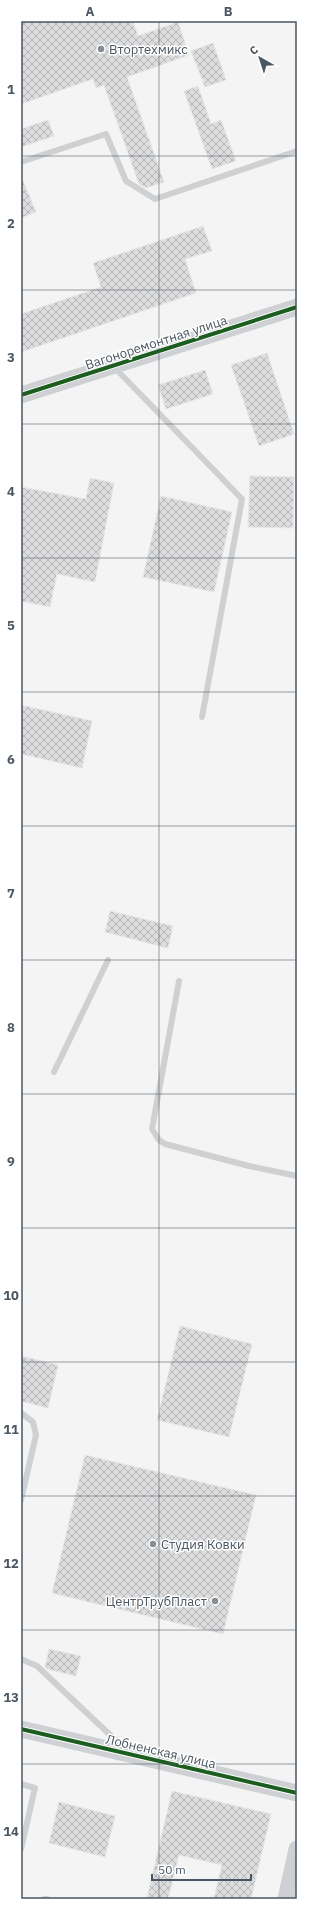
<svg xmlns="http://www.w3.org/2000/svg" width="318" height="1920" font-family="'IBM Plex Sans',sans-serif">
<defs>
<pattern id="building-cross-hatch" width="8" height="8" patternUnits="userSpaceOnUse"><rect width="8" height="8" fill="#ddddde"/><path d="M0 0l8 8M0 8l8-8" fill="none" stroke="#b5b6b7"/></pattern>
</defs>
<rect width="100%" height="100%" fill="#f4f4f4"/>
<!-- building -->
<path fill="url(#building-cross-hatch)" stroke="#e5e6e7" d="M21,21h112l5,15 40,-14 11,33 -62,22 37,105 -18,6 -7,-4 -35,-99 -8,3 -3,-9 -72,25z
M213,43l13,37 -21,7 -14,-36z
M198,86l13,38 10,-4 15,41 -24,8 -28,-78z
M48,120l6,16 -33,11v-18z
M21,176l15,36 -15,6z
M203,226l9,25 -27,8 11,34 -175,59v-38l80,-27 -8,-24z
M267,353l27,81 -35,12 -28,-81z
M205,370l8,24 -47,15 -8,-24z
M250,476l44,1 -1,51 -45,-1z
M90,478l24,5 -19,99 -38,-8 -7,33 -29,-6v-114l65,12z
M161,496l71,16 -18,80 -71,-15z
M21,705l71,16 -10,47 -61,-14z
M110,911l63,15 -5,22 -63,-16z
M180,1326l72,18 -23,93 -72,-17z
M21,1356l37,9 -10,43 -27,-7z
M85,1455l171,40 -33,139 -171,-41z
M49,1649l32,7 -5,20 -29,-7 -2,-2z
M172,1791l99,23 -20,85h-37l8,-34 -43,-10 -11,44 -21,-1z
M59,1802l56,14 -10,41 -56,-14z"/>
<g fill="none" stroke-linecap="round" stroke-linejoin="round">
<!-- lane -->
<path stroke="#ced0d2" stroke-width="6" d="M21,162l85,-28 20,47 29,18 142,-48
M114,367l128,132 -40,218
M179,981l-27,148 7,11 6,4 84,22 48,10
M54,1072l54,-112
M21,1413l12,9 3,13 -15,65
M21,1659l16,7 88,83
M21,1784l14,4 -14,61
M44,1899h3"/>
<!-- secondary -->
<path stroke="#ced0d4" stroke-width="17" d="M21,395l276,-88
M21,1729l276,64
M286,1899l11,-50"/>
<defs>
<path id="cycleway" d="M21,395l276,-88
M21,1729l276,64"/>
</defs>
<!-- cycleway casing -->
<use href="#cycleway" stroke="#fff" stroke-width="6"/>
<!-- cycleway -->
<use href="#cycleway" stroke="#1b5e20" stroke-width="4"/>
</g>
<!-- grid -->
<path fill="none" stroke="#4a5661" stroke-width="1" stroke-opacity="0.55" d="M159,21v1878M21,156h276M21,290h276M21,424h276M21,558h276M21,692h276M21,826h276M21,960h276M21,1094h276M21,1228h276M21,1362h276M21,1496h276M21,1630h276M21,1764h276"/>
<!-- markers -->
<g fill="#868d94" stroke="#fff" stroke-width="1.5">
<circle cx="101" cy="49" r="4"/>
<circle cx="153" cy="1544" r="4"/>
<circle cx="215" cy="1601" r="4"/>
</g>
<g text-anchor="middle" stroke-width="3" stroke-linejoin="round" paint-order="stroke">
<!-- poi labels -->
<g font-size="13" fill="#4a5661" stroke="#fff" text-anchor="start">
<text x="109" y="54">Втортехмикс</text>
<text x="161" y="1549">Студия Ковки</text>
<text x="207" y="1606" text-anchor="end">ЦентрТрубПласт</text>
</g>
<!-- street labels -->
<g font-size="13" fill="#4a5661" stroke="#fff">
<text transform="translate(156 342) rotate(-18)" y="5">Вагоноремонтная улица</text>
<text transform="translate(161 1751) rotate(13)" y="5">Лобненская улица</text>
</g>
</g>
<!-- border -->
<rect width="318" height="1920" fill="none" stroke="#ffffff" stroke-width="44"/>
<!-- north arrow -->
<g transform="translate(260 58) rotate(321)" stroke="#ffffff" stroke-width="3" paint-order="stroke">
<path d="M0-3L7 15L0 10L-7 15Z" fill="#4a5661"/>
<text y="-6" font-size="11" font-weight="bold" text-anchor="middle" fill="#4a5661">С</text>
</g>
<!-- scale -->
<path d="M152 1874v6h99v-6" fill="none" stroke="#4a5661" stroke-width="2"/>
<text x="158" y="1874" font-size="12" fill="#4a5661" stroke="#ffffff" stroke-width="3" paint-order="stroke">50 m</text>
<rect x="22" y="22" width="274" height="1876" fill="none" stroke="#4a5661" stroke-width="1.5"/>
<g font-size="13" text-anchor="middle" font-weight="bold" fill="#4a5661">
<text x="90" y="16">A</text>
<text x="228" y="16">B</text>
<text x="11" y="94">1</text>
<text x="11" y="228">2</text>
<text x="11" y="362">3</text>
<text x="11" y="496">4</text>
<text x="11" y="630">5</text>
<text x="11" y="764">6</text>
<text x="11" y="898">7</text>
<text x="11" y="1032">8</text>
<text x="11" y="1166">9</text>
<text x="11" y="1300">10</text>
<text x="11" y="1434">11</text>
<text x="11" y="1568">12</text>
<text x="11" y="1702">13</text>
<text x="11" y="1836">14</text>
</g>
</svg>
